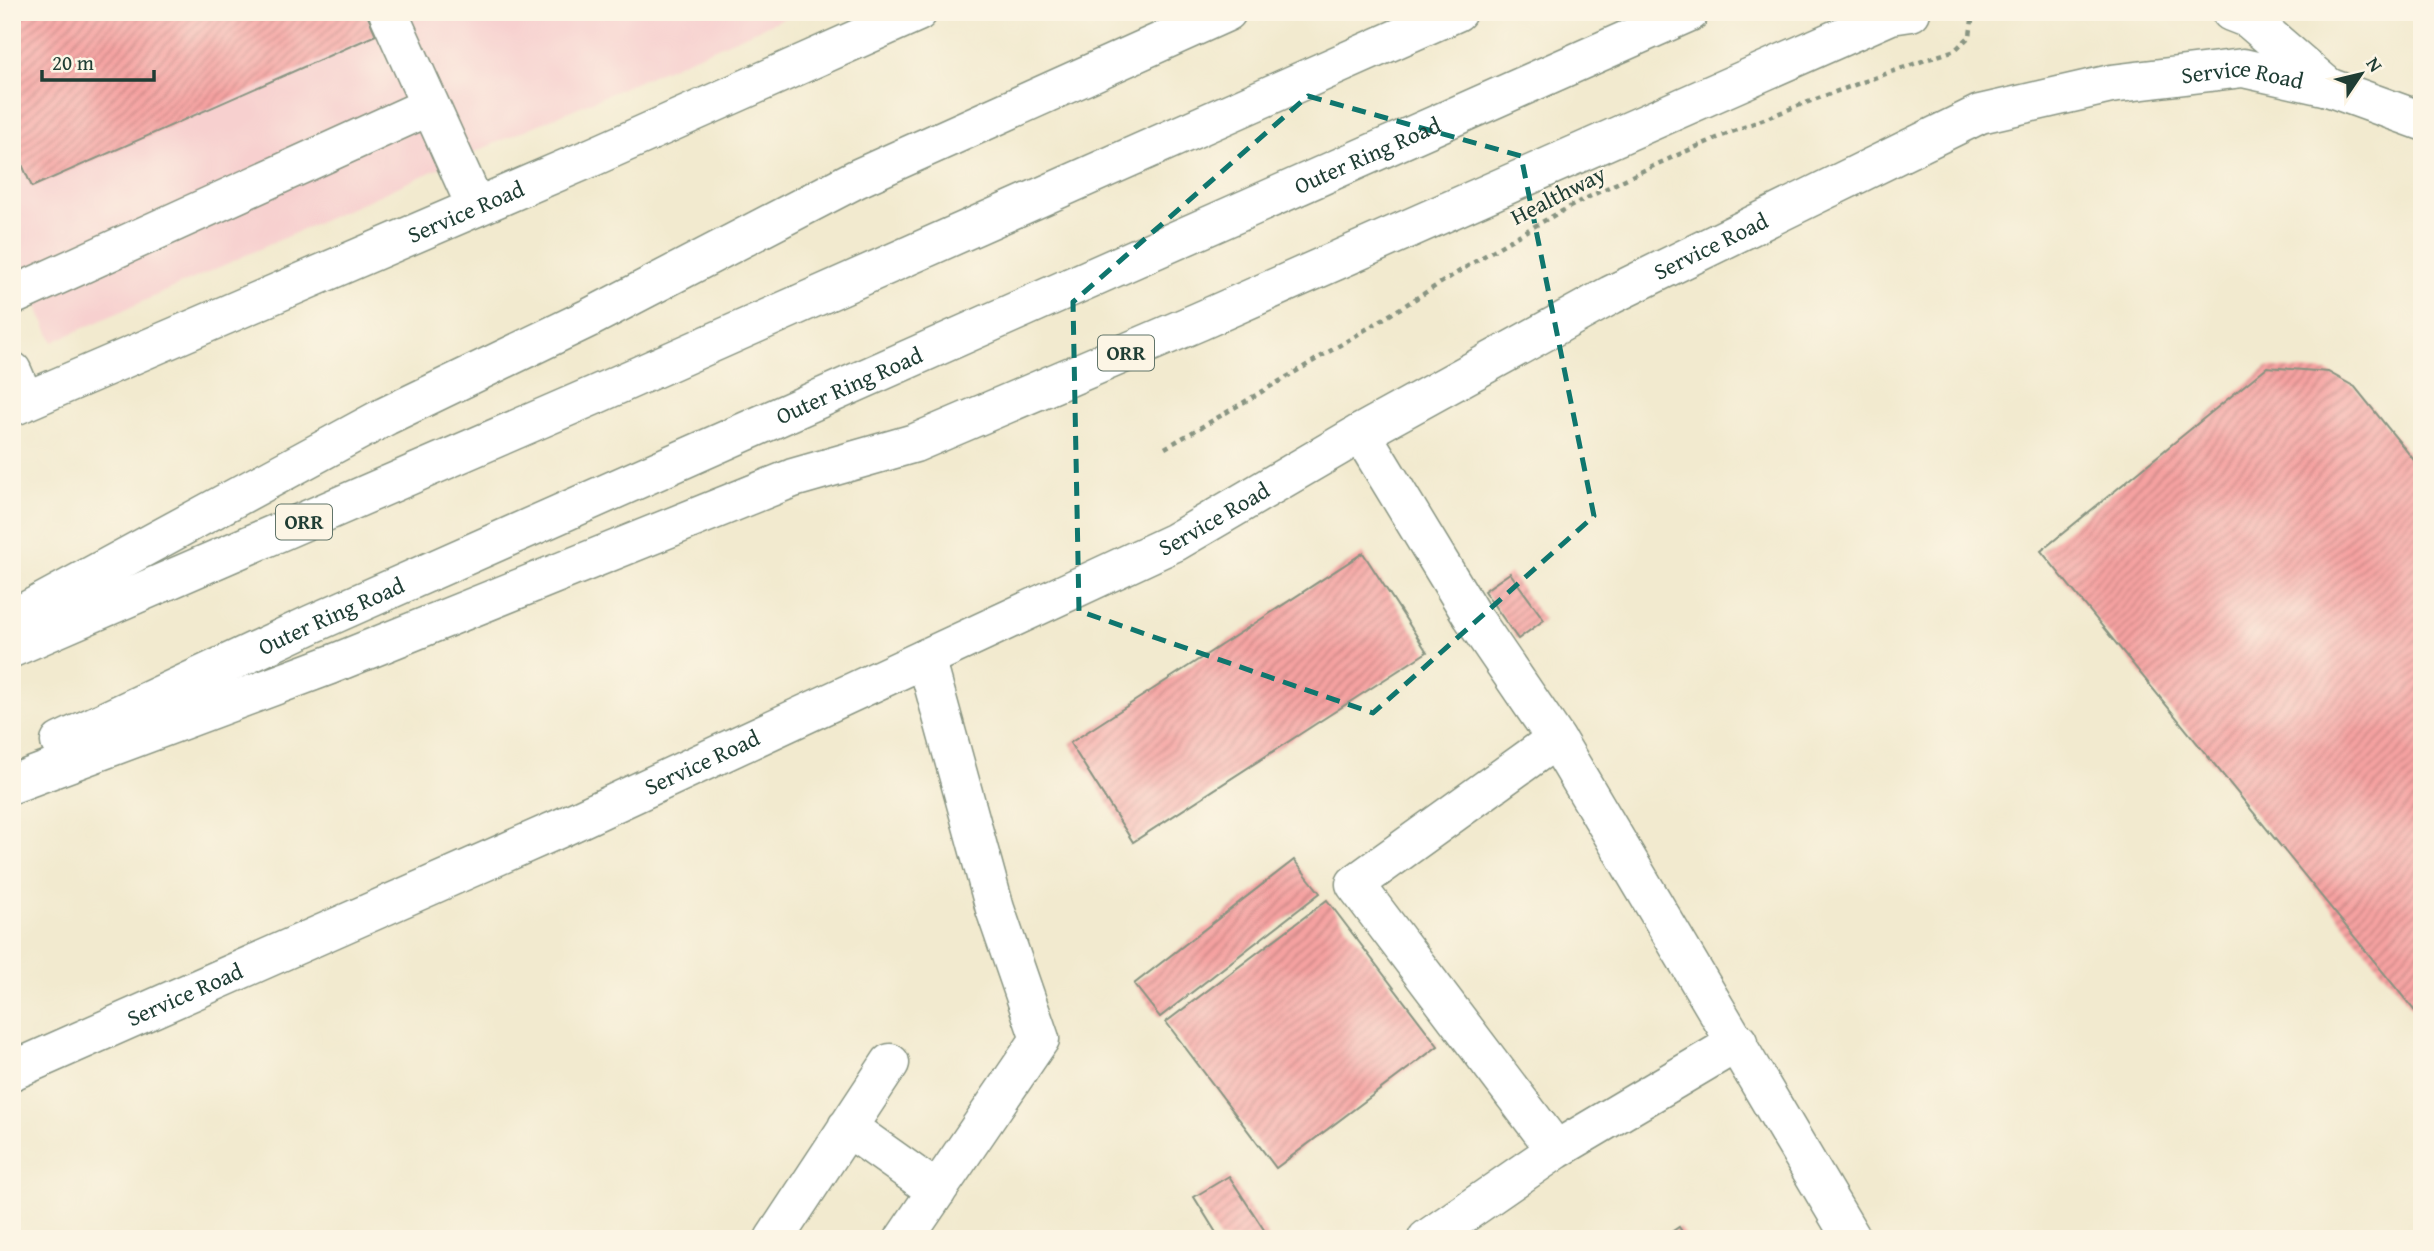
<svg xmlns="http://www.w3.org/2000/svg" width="2434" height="1251" font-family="'Gentium Book Plus',serif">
<defs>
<pattern id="building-hatch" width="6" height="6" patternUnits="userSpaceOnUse" patternTransform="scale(1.75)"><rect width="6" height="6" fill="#f6a2a1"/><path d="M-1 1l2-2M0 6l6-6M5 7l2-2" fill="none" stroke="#c78584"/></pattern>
</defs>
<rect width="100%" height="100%" fill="#fcf5e5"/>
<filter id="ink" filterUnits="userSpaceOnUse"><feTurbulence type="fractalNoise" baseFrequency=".0143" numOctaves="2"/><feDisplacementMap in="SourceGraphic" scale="14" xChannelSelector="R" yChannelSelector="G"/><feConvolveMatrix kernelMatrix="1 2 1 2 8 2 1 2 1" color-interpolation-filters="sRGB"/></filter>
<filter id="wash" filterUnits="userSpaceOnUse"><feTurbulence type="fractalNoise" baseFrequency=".00686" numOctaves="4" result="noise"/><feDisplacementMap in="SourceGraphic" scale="28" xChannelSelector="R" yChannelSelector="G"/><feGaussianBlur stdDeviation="1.57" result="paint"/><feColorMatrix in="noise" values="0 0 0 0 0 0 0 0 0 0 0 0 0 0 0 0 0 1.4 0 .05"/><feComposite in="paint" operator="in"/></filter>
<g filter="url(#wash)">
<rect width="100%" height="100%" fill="#f2eacf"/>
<!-- built -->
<path fill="#f7d0cf" d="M12,12h786l-314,136 -431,194 -41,-90z"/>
<g id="blocks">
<!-- building -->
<path fill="url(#building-hatch)" d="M12,12h354l10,23 -344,152 -20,-45z
M2267,367l61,5 27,15 67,83v550l-381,-469z
M1363,553l64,99 -294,190 -63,-99z
M1510,573l34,47 -26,19 -34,-48z
M1294,860l26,33 -160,124 -26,-33z
M1327,900l111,146 -162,122 -110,-146z
M1229,1176l41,63h-50l-26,-42z
M1679,1227l8,12h-26z"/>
</g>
</g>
<g filter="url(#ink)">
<use href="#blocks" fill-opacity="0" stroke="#889482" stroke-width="2"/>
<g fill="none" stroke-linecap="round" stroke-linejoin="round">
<defs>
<path id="minor" d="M388,12l88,195
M12,296l418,-190
M12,371l13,30
M1361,433l111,183 84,123 -201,145 201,266
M1556,739l296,500
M847,1127l90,64
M774,1239l116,-176
M904,1239l136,-200 -45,-130 -69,-251
M1427,1239l129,-89 182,-108"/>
<g id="major">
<path id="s1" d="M12,407l583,-251 323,-144"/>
<path id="s2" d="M12,1071l551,-244 612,-285 186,-109 250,-138 369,-181 131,-30 132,-16 85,19 94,34"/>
</g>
<g id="highway">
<path d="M2231,12l18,7 79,68"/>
<path d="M12,619l374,-203 203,-98 267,-139 371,-167"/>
<path d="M12,648l583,-253 862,-383"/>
<path id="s3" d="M60,742l252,-118 1378,-612"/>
<path d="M12,784l318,-119 463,-187 122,-35 285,-122 691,-306 20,-3"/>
</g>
</defs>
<!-- minor casing -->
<use href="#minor" stroke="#889482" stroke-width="41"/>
<!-- major casing -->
<use href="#major" stroke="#889482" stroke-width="41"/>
<!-- highway casing -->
<use href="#highway" stroke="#889482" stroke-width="41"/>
<!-- path -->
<path stroke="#889482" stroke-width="4.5" stroke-dasharray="5 5" stroke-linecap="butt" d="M1165,448c73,-42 146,-85 218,-129 60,-37 119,-76 181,-109 124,-66 258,-115 391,-160l15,-14 3,-24"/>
<!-- minor -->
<use href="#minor" stroke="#fff" stroke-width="38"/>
<!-- major -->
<use href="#major" stroke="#fff" stroke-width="38"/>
<!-- highway -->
<use href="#highway" stroke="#fff" stroke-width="38"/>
</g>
</g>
<!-- marked area -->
<path fill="none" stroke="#0f766e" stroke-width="5" stroke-dasharray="14 9" stroke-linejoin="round" d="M1308,96l213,60 73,360 -221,197 -294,-102 -6,-309z"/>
<g text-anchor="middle" stroke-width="5" stroke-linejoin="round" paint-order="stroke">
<!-- shield labels -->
<g fill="#fcf5e5" stroke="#617469" stroke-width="2">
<rect x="1098" y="335.5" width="56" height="35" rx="5"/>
<rect x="276" y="504.5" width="56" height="35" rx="5"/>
</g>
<g font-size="21" font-weight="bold" fill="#1f3d34">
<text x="1126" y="360">ORR</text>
<text x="304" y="529">ORR</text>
</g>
<!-- street labels -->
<g font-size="23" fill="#1f3d34" stroke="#fcf5e5">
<text dy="8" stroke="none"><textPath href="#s2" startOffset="2457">Service Road</textPath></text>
<text dy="8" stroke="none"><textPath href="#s3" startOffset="1433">Outer Ring Road</textPath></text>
<text transform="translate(1558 195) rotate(-27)" y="8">Healthway</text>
<text dy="8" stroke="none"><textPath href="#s1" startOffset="494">Service Road</textPath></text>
<text dy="8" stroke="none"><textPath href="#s2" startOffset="1890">Service Road</textPath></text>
<text dy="8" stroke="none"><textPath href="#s3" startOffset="866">Outer Ring Road</textPath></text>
<text dy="8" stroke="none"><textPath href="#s2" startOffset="1323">Service Road</textPath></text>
<text dy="8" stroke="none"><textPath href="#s3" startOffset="299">Outer Ring Road</textPath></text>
<text dy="8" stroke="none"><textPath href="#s2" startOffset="756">Service Road</textPath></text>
<text dy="8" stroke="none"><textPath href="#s2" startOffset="189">Service Road</textPath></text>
</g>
</g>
<!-- margin -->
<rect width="2434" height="1251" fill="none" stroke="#fcf5e5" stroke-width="42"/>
<!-- north arrow -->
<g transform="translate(2361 74) rotate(55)" stroke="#fcf5e5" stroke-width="5" paint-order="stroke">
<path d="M0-5L12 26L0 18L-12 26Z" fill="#1f3d34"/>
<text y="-10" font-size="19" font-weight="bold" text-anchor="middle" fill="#1f3d34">N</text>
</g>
<!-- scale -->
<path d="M42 70v10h112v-10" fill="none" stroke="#1f3d34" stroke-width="3.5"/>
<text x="52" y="70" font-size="21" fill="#1f3d34" stroke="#fcf5e5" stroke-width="5" paint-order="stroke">20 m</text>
</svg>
